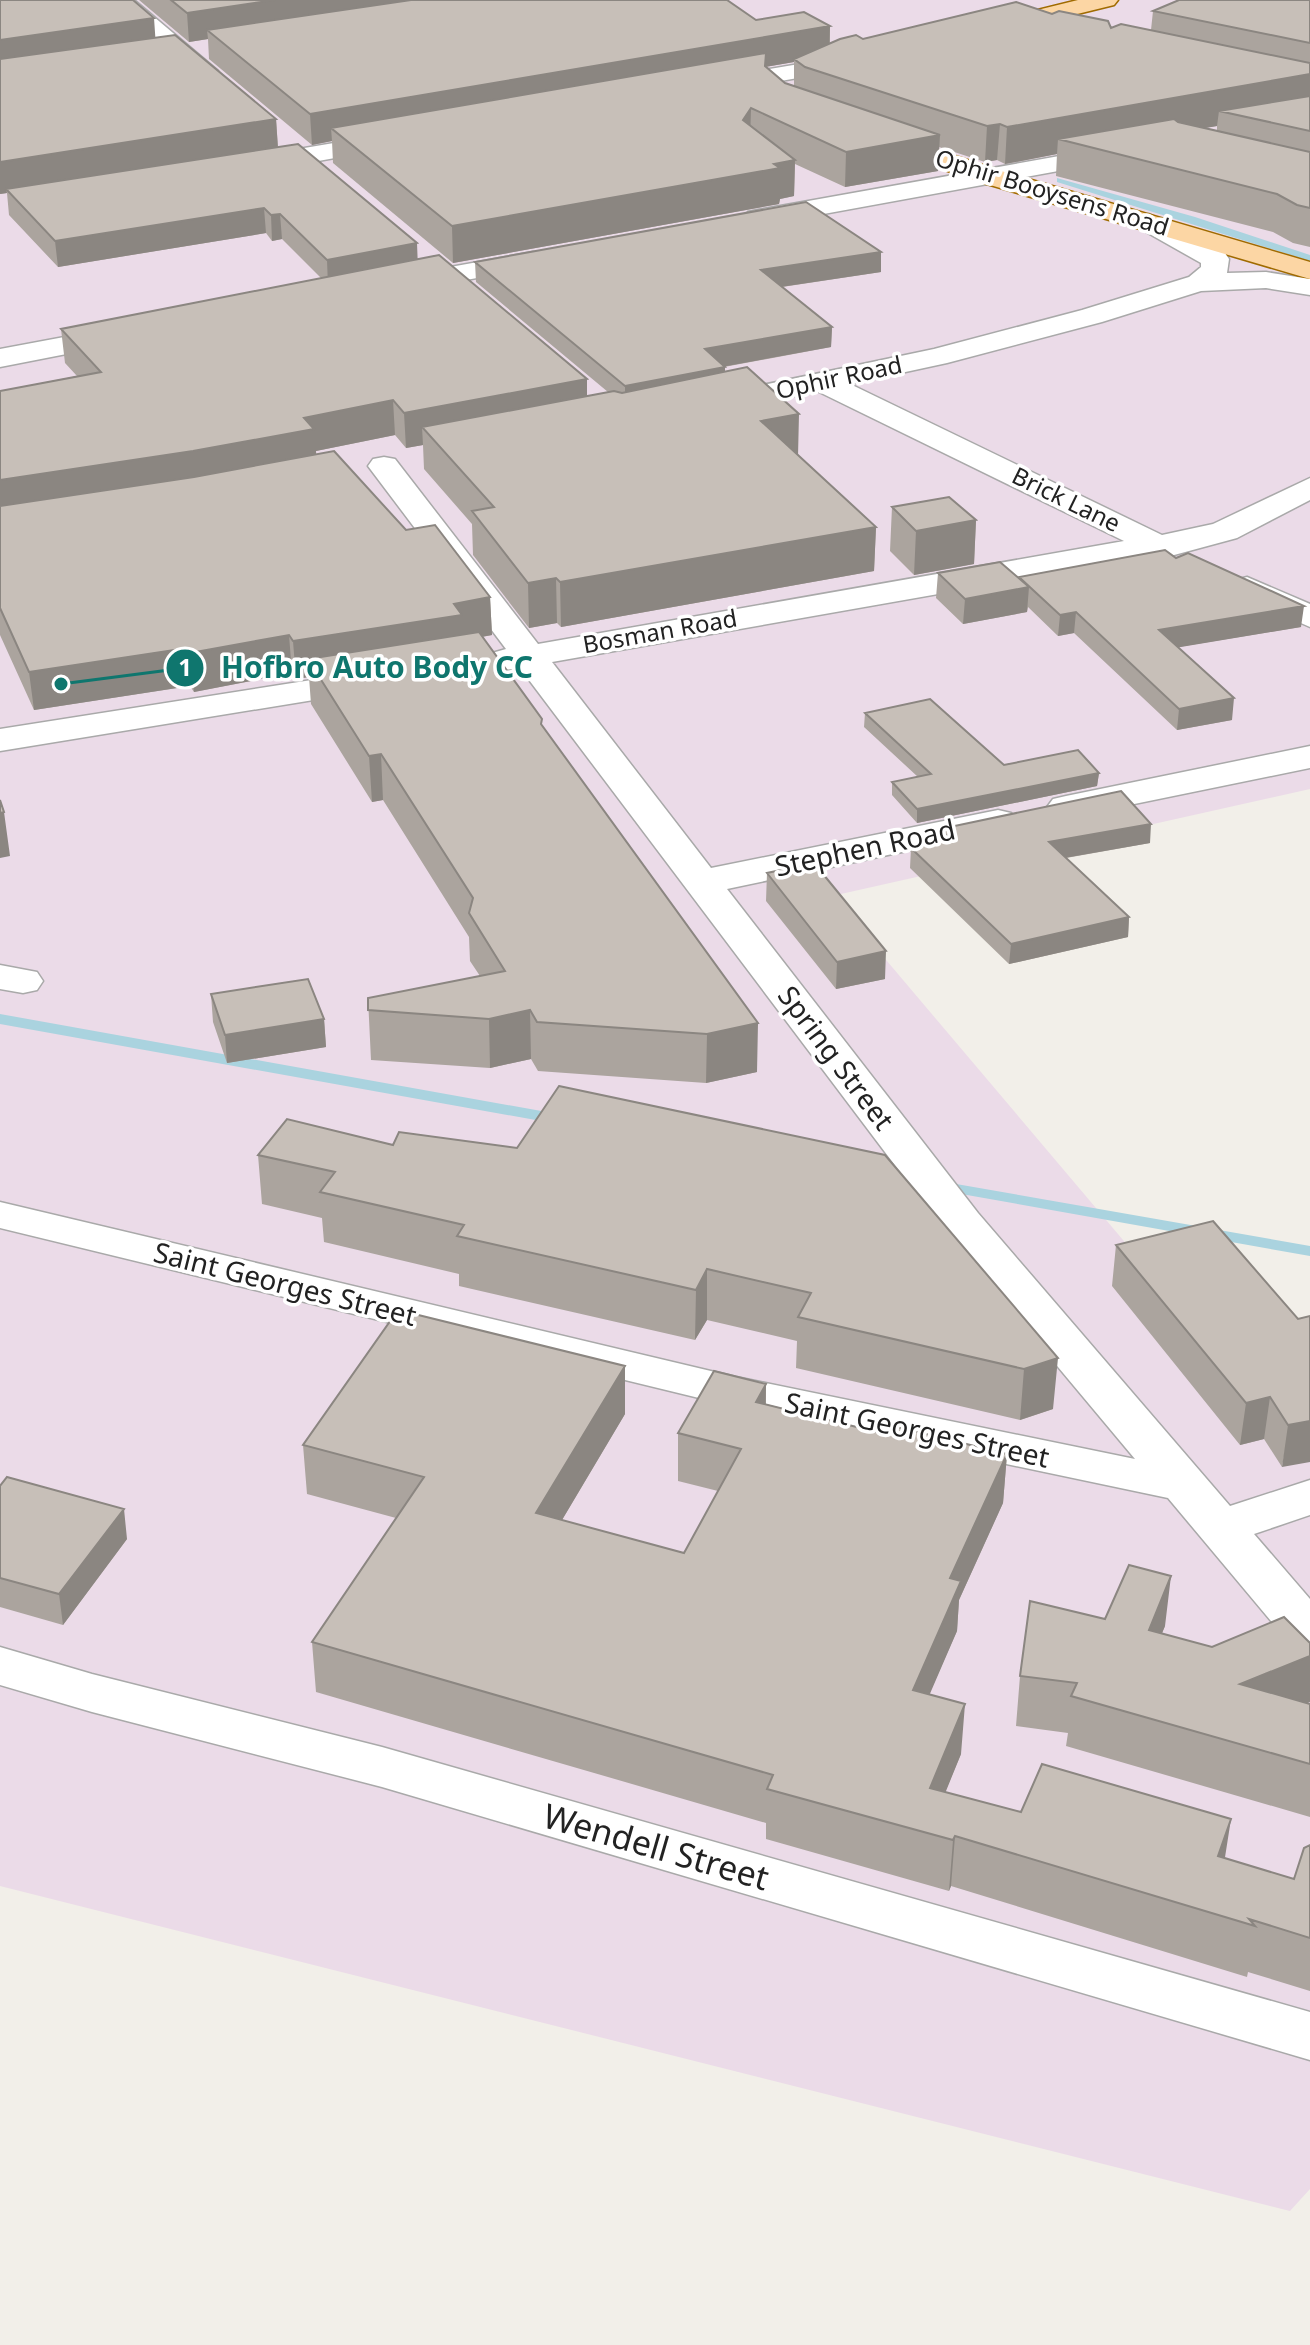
<svg xmlns="http://www.w3.org/2000/svg" width="1310" height="2345" font-family="'Noto Sans',sans-serif">
<rect width="100%" height="100%" fill="#f2efe9"/>
<!-- industrial -->
<path fill="#ebdbe8" d="M0,0h1310v789l-478,107 478,565v728l-20,22 -1290,-325z"/>
<g fill="none" stroke-linecap="round" stroke-linejoin="round">
<!-- stream -->
<path fill="#aad3df" fill-rule="evenodd" d="M1057,178l138,39 115,38v6l-253,-79z
M0,1014l558,100 8,5 -8,5 -558,-100z
M939,1181l371,65v10l-377,-67 -2,-3z"/>
<defs>
<path id="minor" d="M108,0h26l84,71 3,5 -3,5h-18z
M829,59l9,2 3,5 -3,5 -121,21 -9,-2 -3,-5 3,-5 9,-2z
M393,133l9,3 4,5 -4,5 -151,27 -9,-2 -4,-6 4,-6 9,-2z
M1115,146l9,3 4,5 -4,5 -366,67 -10,-2 -3,-6 3,-6 10,-2z
M1149,214l76,39 4,6 -2,14 39,-1 44,7v16l-44,-7 -65,3 -99,31 -155,41 -97,21 312,151 51,-11 97,-46v22l-73,38 -74,20 -8,-2 -603,106 159,206 287,-58 13,3 6,8 -6,8 -284,60 251,324 252,293 80,-26v35l-56,19 56,65v52l-18,-5 -124,-148 -432,-91 -736,-179v-26l736,175 399,82 -189,-226 -426,-565 -16,2 -12,-3 -5,-7 5,-7 14,-4 -138,-183 5,-7 11,-2 11,2 143,185 586,-103 -307,-150 -102,22 -11,-3 -4,-6 4,-6 11,-3 219,-46 148,-39 107,-33 12,-10v-4l-62,-35 -4,-6 4,-6z
M533,252l10,2 4,6 -4,6 -143,26 -10,-2 -4,-6 4,-6 10,-2z
M123,326l10,3 5,6 -5,6 -133,26v-18z
M1247,577l63,27v23l-75,-33 -5,-7 5,-7z
M369,671l12,4 6,7 -6,7 -381,62v-22z
M1310,746v22l-244,50 -13,-3 -6,-8 6,-8 13,-3z
M0,965l37,7 6,9 -6,9 -14,3 -23,-4z
M0,1647l92,27 290,73 928,265v48l-928,-273 -290,-75 -92,-27z"/>
<path id="major" d="M1078,0h40l-4,5 -122,30 -8,-2 -4,-5 4,-5z
M881,132l117,38 312,92v17l-330,-97 -108,-37 -4,-5 4,-5z"/>
</defs>
<!-- minor casing -->
<use href="#minor" stroke="#a9a9a9" stroke-width="3"/>
<!-- major casing -->
<use href="#major" stroke="#a06b00" stroke-width="3"/>
<!-- minor -->
<use href="#minor" fill="#fff" fill-rule="evenodd"/>
<!-- major -->
<use href="#major" fill="#fcd6a4" fill-rule="evenodd"/>
</g>
<!-- wall -->
<path fill="#aba49e" fill-rule="evenodd" d="M139,0h588l29,20 74,6v17l222,-29 59,14 40,2 2,-19 157,-11v247l-17,-4 -20,-11 -217,-56 1,-22 -52,10 -8,-4 -12,2 -46,-15 -1,24 -93,16 -50,-23 -1,32 -14,3 -1,5 -326,59 -120,-100 -1,-22 -20,4 -103,-86 -1,-20 -19,3zM794,62v24l-9,-3 -20,-16zM1217,126v5l-14,-3z
M155,37l121,82 2,28 140,112 169,120v17l21,-4 -132,-110 -1,-20 406,-10v20l-99,15 50,40 -1,20 -107,20 1,5 73,83 78,72 -2,44 -313,56 -4,-4 -28,5 -56,-73 -1,-31 -48,-55 -1,-24 -17,3 -11,-13 -79,16v3l90,76 84,67 2,38 -10,2 60,82v8l215,345 -51,11 -168,-12 -7,-12 -41,9 -119,-8 -3,-62 112,-22 -10,-15 -1,-24 -86,-137 -11,2 -61,-98 -2,-27 -13,2 -4,-6 -98,19 -4,-6 -156,24 -34,-75v-244l77,-15 -12,-13 -4,-34 260,-51 -39,-39 -10,2 -6,-8 -208,34 -49,-52 -2,-22 -7,1z
M892,507l84,13 -2,44 -60,11 -24,-24z
M1176,558l125,69 -123,20 54,73 -55,10 -103,-97 -16,3 -30,-29 -1,5 -64,12 -27,-26 2,-25 81,5z
M865,713l139,52 95,8 -2,13 -180,37 -25,-28v-13l26,-5 -54,-50z
M940,829l210,14 -84,15 63,59 -1,20 -119,27 -99,-96 1,-20 28,-7z
M767,873l118,106 -49,10 -70,-88z
M211,994l113,25 2,28 -99,16 -14,-41z
M393,1145l124,3 368,7 168,254 -33,11 -224,-52 1,-27 -90,-21 -12,20 -236,-54v-12l-135,-32 -2,-24 -60,-14 -4,-49z
M1116,1245l182,74 12,-3 -28,151 -18,-28 -24,6 -128,-159z
M766,1384v20l123,31 118,19 -4,49 -44,97 -2,31 -28,63 32,60 -16,38 76,20 204,46 69,21 16,-34v146l-62,-19 -1,5 -296,-91 -2,5 -183,-52v-16l-450,-131 -4,-50 84,-124 -89,-24 -4,-49 322,-31 -63,106 122,33 34,-62 -40,-10v-48z
M0,1486l127,53 -64,86 -63,-18z
M1105,1619l60,7 -3,7 148,71v113l-244,-71 2,-13 -52,-7 4,-50z"/>
<!-- shaded-wall -->
<path fill="#8b8681" d="M275,0h197l-265,30 1,9 -19,3 -2,-29z
M154,18l2,29 -156,23v-30z
M830,26l-1,30 -35,3v3l-29,5 -434,61 1,13 -20,4 -2,-31z
M1310,74v30l-91,7 -2,15 -125,22 -34,-9 -1,15 -52,10 2,-37z
M751,108l-1,35 -7,-23z
M276,119l2,31 -272,39 1,4 -7,1v-32z
M1000,124l-3,36 -12,2 2,-36z
M940,135l-2,36 -93,16 1,-35z
M795,160l-1,36 -14,3 -1,5 -326,59 -1,-37z
M264,208l2,25 -208,34 -3,-26z
M280,214l2,25 -10,2 -1,-26z
M417,243l1,26 -90,17 -1,-26z
M881,252v20l-120,18v-20z
M832,327l-1,20 -126,23v-21z
M725,367v21l-100,19v-21z
M587,379v35l-165,13 1,18 -17,3 -2,-35z
M393,400l2,35 -79,16 1,14 -317,52v-37z
M799,414l-1,42 -37,-35z
M976,520l-2,44 -60,11 2,-44z
M876,527l-2,44 -313,56 -1,-45z
M556,578l1,45 -28,5 -1,-45z
M1029,587l-2,25 -64,12 2,-25z
M490,597l2,38 -29,5 -155,19 1,18 -13,2 -3,-38 161,-37z
M1304,606l-3,21 -144,24 2,-21z
M1076,612l-2,21 -16,3 2,-21z
M289,635l3,38 -98,19 -4,-39z
M187,648l3,38 -156,24 -5,-38z
M1234,698l-2,22 -55,10 2,-21z
M381,754l2,46 -11,2 -3,-46z
M1099,773l-2,13 -180,37v-14z
M4,812l6,44 -10,2v-45z
M1151,824l-1,19 -103,18 2,-19z
M1129,917l-1,20 -119,27 2,-20z
M886,951l-1,28 -49,10 1,-27z
M530,1010l1,49 -41,9 -1,-49z
M324,1019l2,28 -99,16 -2,-28z
M758,1023l-1,49 -51,11 1,-49z
M707,1269v51l-12,20 1,-50z
M1058,1358l-5,51 -33,11 4,-51z
M625,1366v48l-88,148 -1,-49z
M766,1384l-1,48 -9,-30z
M1270,1397l-6,42 -24,6 6,-42z
M1310,1421v41l-28,5 6,-42z
M1007,1454l-4,49 -44,97 -2,31 -47,109 3,-50 37,-112z
M124,1509l3,30 -64,86 -4,-31z
M1171,1576l-6,50 -22,53 6,-49z
M1310,1656v46l-77,32 7,-50z
M965,1704l-4,50 -32,79 1,-45z
M1231,1819l-8,51 -5,-14z
M955,1836l-4,50 -2,5 4,-51z"/>
<!-- building -->
<path fill="#c7bfb8" stroke="#8b8681" stroke-width="2" d="M0,0h133l21,18 -154,22z
M171,0h104l-88,13z
M411,0h316l29,20 48,-8 26,14 -520,88 -103,-84z
M1179,0h131v43l-157,-32z
M1016,2l36,12 7,-3 49,10 3,7 10,-4 189,39v11l-303,53 -7,-3 -13,2 -182,-59 -11,-8 46,-20 16,-4 7,4z
M175,35l101,84 -276,43v-103z
M766,53l-1,13 20,17 155,52 -94,17 -95,-44 -8,12 52,40 -21,4 6,4 -328,58 -121,-98z
M1310,96v35l-91,-20z
M1174,119l4,3 132,30v56l-13,-3 -20,-11 -219,-55z
M298,144l119,99 -90,17 -47,-46 -9,1 -7,-7 -209,33 -49,-52z
M806,202l75,50 -120,18 71,57 -127,22 20,18 -100,19 -150,-124z
M439,255l148,124 -183,34 -11,-13 -89,18 10,11 -121,22 -193,29v-89l101,-19 -40,-43z
M747,367l52,47 -38,7 115,106 -316,55 -4,-4 -28,5 -56,-72 22,-4 -72,-80 192,-36 8,2z
M334,451l72,79 29,-5 55,72 -36,7 8,11 -169,26 -4,-6 -99,18 -3,-5 -158,24 -29,-64v-102l194,-29z
M949,497l27,23 -60,11 -24,-24z
M1165,550l11,8 12,-5 116,53 -145,24 75,68 -55,11 -103,-97 -16,3 -41,-38z
M1000,562l29,25 -64,12 -27,-26z
M479,632l63,87 -1,5 217,299 -51,11 -170,-12 -7,-12 -41,9 -121,-9v-12l137,-27 -36,-58 4,-15 -92,-144 -12,2 -61,-97z
M930,699l74,66 74,-15 21,23 -182,36 -25,-27 39,-8 -66,-61z
M1121,791l30,33 -102,18 80,75 -118,27 -100,-96 39,-9 -10,-10z
M0,800l4,12 -4,1z
M814,863l72,88 -49,11 -70,-89z
M308,979l16,40 -99,16 -14,-41z
M559,1086l326,69 173,203 -34,11 -226,-52 13,-24 -104,-24 -11,21 -239,-54 7,-11 -144,-33 15,-20 -77,-17 29,-36 106,26 6,-13 118,16z
M1213,1221l85,98 12,-3v105l-22,4 -18,-28 -24,6 -130,-158z
M398,1310l227,56 -89,147 148,40 57,-104 -63,-16 36,-62 52,13 -10,18 133,33 4,-9 114,28 -57,124 11,3 -48,109 52,14 -35,84 91,24 21,-48 189,55 -13,37 76,23 10,-31 6,-3v93l-61,-19 6,7 -300,-90 -2,4 -186,-51 6,-14 -461,-133 112,-165 -121,-32z
M7,1477l117,32 -65,85 -59,-16v-92z
M1129,1565l42,11 -22,54 63,17 72,-30 26,26v13l-70,28 70,20v60l-239,-68 6,-13 -57,-7 10,-75 75,18z"/>
<g text-anchor="middle" stroke-width="7" stroke-linejoin="round" paint-order="stroke">
<!-- far-street labels -->
<g font-size="24" fill="#222" stroke="#fff">
<text transform="translate(1052 193) rotate(17)" y="8">Ophir Booysens Road</text>
<text transform="translate(839 378) rotate(-12)" y="8">Ophir Road</text>
<text transform="translate(1066 500) rotate(26)" y="8">Brick Lane</text>
<text transform="translate(660 632) rotate(-10)" y="8">Bosman Road</text>
</g>
<!-- street labels -->
<g font-size="28" fill="#222" stroke="#fff">
<text transform="translate(865 848) rotate(-12)" y="10">Stephen Road</text>
<text transform="translate(836 1058) rotate(53)" y="10">Spring Street</text>
<text transform="translate(285 1284) rotate(14)" y="10">Saint Georges Street</text>
<text transform="translate(917 1430) rotate(12)" y="10">Saint Georges Street</text>
</g>
<!-- near-street labels -->
<g font-size="34" fill="#222" stroke="#fff">
<text transform="translate(656 1847) rotate(16)" y="12">Wendell Street</text>
</g>
</g>
<!-- callouts -->
<path fill="none" stroke="#0f766e" stroke-width="3" d="M61 684L185 668"/>
<g fill="#0f766e" stroke="#fff" stroke-width="3">
<circle cx="61" cy="684" r="8"/>
<circle cx="185" cy="668" r="20"/>
</g>
<g font-size="24" text-anchor="middle" font-weight="bold" fill="#fff">
<text x="185" y="676">1</text>
</g>
<g font-size="30" text-anchor="middle" font-weight="bold" fill="#0f766e" stroke="#fff" stroke-width="7" stroke-linejoin="round" paint-order="stroke">
<text x="377" y="678">Hofbro Auto Body CC</text>
</g>
</svg>
